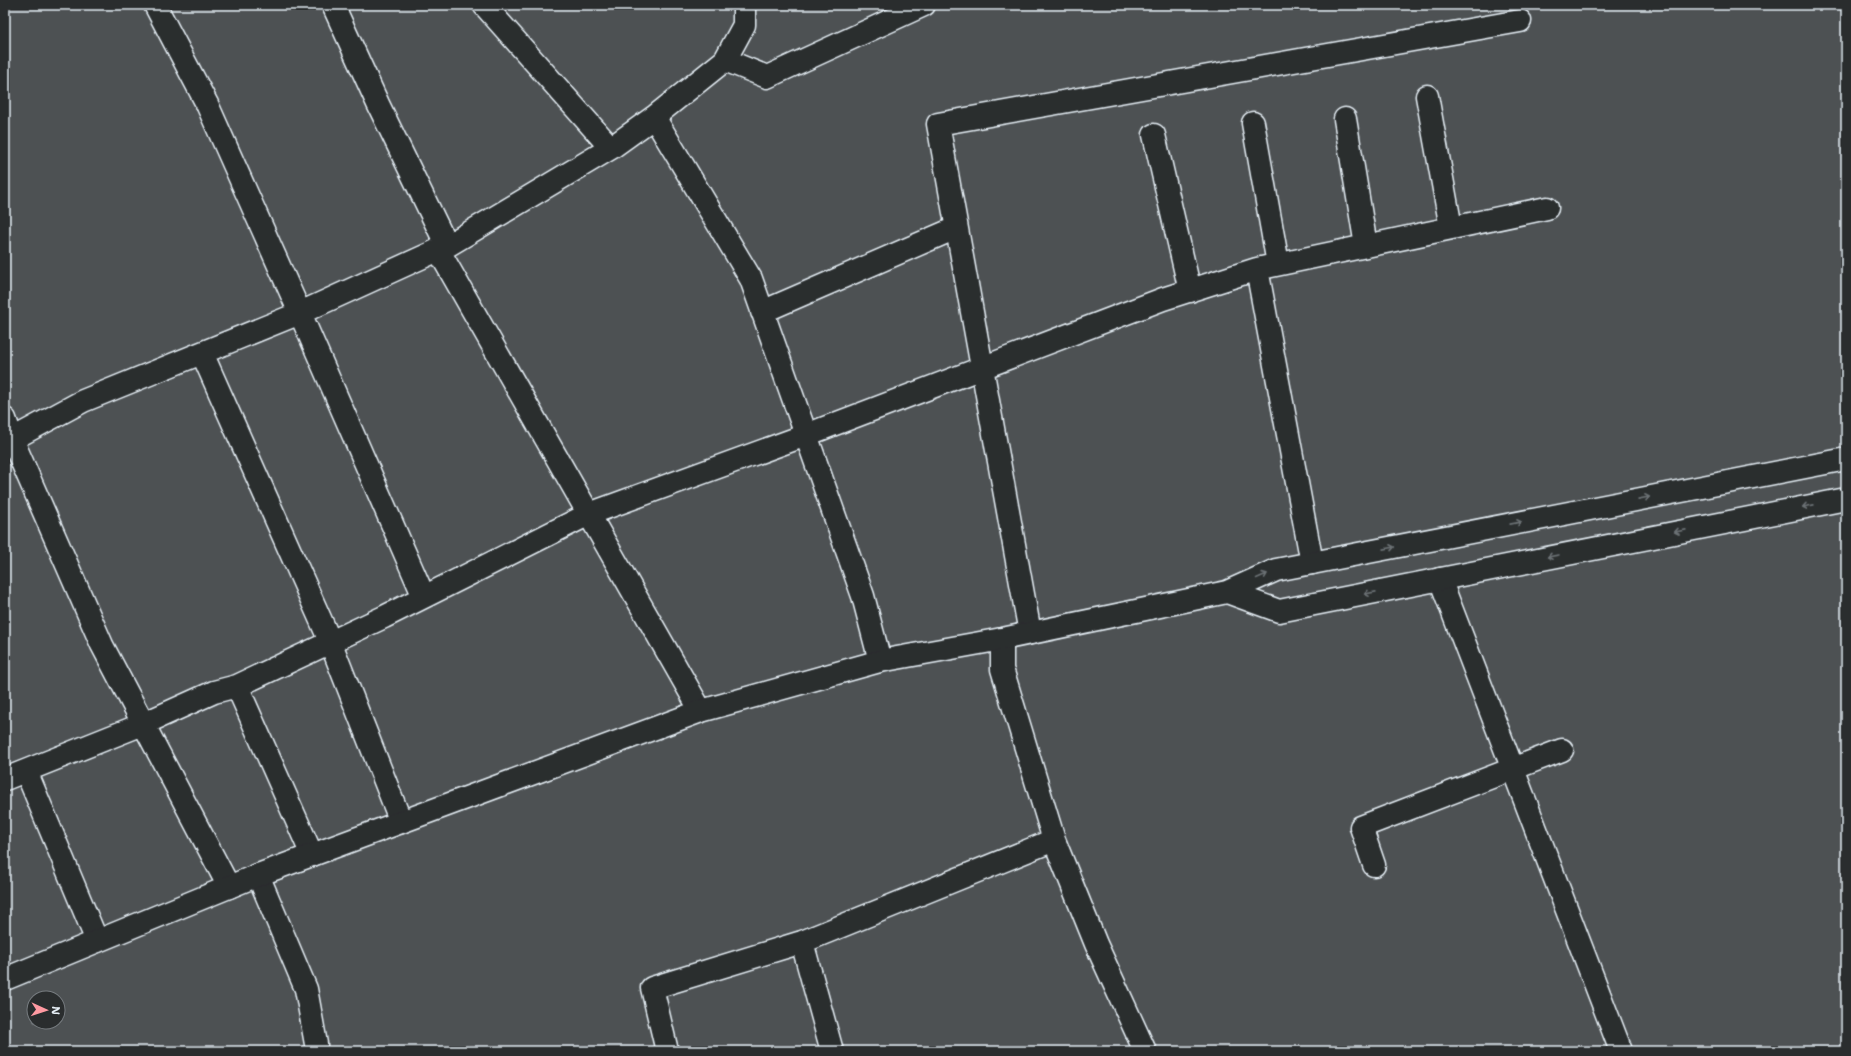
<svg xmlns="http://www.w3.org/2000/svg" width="1851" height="1056" font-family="'Shantell Sans',sans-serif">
<rect width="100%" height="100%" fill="#35393a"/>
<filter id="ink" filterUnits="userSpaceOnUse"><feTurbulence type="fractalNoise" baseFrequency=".025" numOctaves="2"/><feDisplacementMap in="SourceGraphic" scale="8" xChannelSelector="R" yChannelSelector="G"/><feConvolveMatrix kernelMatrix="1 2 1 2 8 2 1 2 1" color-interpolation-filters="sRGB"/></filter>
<g filter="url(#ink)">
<!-- green -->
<path fill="#4d5152" stroke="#9aa1a5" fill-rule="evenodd" d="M5,5h1841v1046h-1841zM34,998h24v24h-24z"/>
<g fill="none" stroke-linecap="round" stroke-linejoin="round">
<defs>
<path id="street" d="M155,5l52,99 93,209 124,284
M333,5l45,99 69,142
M484,5l127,143
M725,60l42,17 157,-72
M1427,96l24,132
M654,117l97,162 112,317 17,65
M1345,119l21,127
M1253,123l25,141
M1154,135l36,156
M439,251l262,460
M1257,269l55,294
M762,312l194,-84
M202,353l128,288 71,181
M5,419l7,20 90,206 127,242
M5,443l78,-42 217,-88 147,-67 164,-98 43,-31 71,-57 19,-35v-20
M1440,579l181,472
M1030,633l-92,-509 582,-103
M1002,639v30l52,171 42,104 49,107
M237,686l75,169
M26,771l71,170
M5,779l138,-55 71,-32 23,-6 147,-69 205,-103 217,-79 357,-136 94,-30 290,-61
M1374,865l-13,-38 201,-77
M258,875l48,114 10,55v7
M802,942l30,109
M667,1051l-15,-63 150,-46 252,-102"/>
<path id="primary" d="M1227,592l52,19 567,-112
M5,979l253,-104 443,-164 179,-50 122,-22 225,-47 49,-22 570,-111"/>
</defs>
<!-- street casing -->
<use href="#street" stroke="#e8f1f8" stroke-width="25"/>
<!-- primary casing -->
<use href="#primary" stroke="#e8f1f8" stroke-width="25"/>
<!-- street -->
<use href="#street" stroke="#2a2d2e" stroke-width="22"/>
<!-- primary -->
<use href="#primary" stroke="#2a2d2e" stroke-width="22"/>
</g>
<!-- one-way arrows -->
<defs><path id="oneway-shaft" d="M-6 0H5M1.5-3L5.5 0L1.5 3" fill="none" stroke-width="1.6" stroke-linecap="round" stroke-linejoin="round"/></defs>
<g stroke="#6c7275">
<use href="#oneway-shaft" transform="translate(1644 498) rotate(-11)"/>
<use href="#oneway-shaft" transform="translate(1808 506) rotate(169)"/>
<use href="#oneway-shaft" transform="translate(1516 523) rotate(-11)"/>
<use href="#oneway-shaft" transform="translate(1680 531) rotate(169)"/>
<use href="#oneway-shaft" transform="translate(1389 548) rotate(-11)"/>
<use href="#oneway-shaft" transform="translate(1553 556) rotate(169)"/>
<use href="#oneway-shaft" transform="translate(1262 576) rotate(-24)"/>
<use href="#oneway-shaft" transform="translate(1370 593) rotate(169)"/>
</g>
</g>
<!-- margin -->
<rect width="1851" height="1056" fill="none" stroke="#2a2d2e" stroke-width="20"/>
<rect x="10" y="10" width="1831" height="1036" fill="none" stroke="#e8f1f8" stroke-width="1.5" filter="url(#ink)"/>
<!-- north arrow -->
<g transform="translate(46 1010) rotate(93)"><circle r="19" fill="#2a2d2e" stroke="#767b7f"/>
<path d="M0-3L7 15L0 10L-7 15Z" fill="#ff9aa2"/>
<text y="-6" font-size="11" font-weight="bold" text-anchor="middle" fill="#e8f1f8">N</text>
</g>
</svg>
